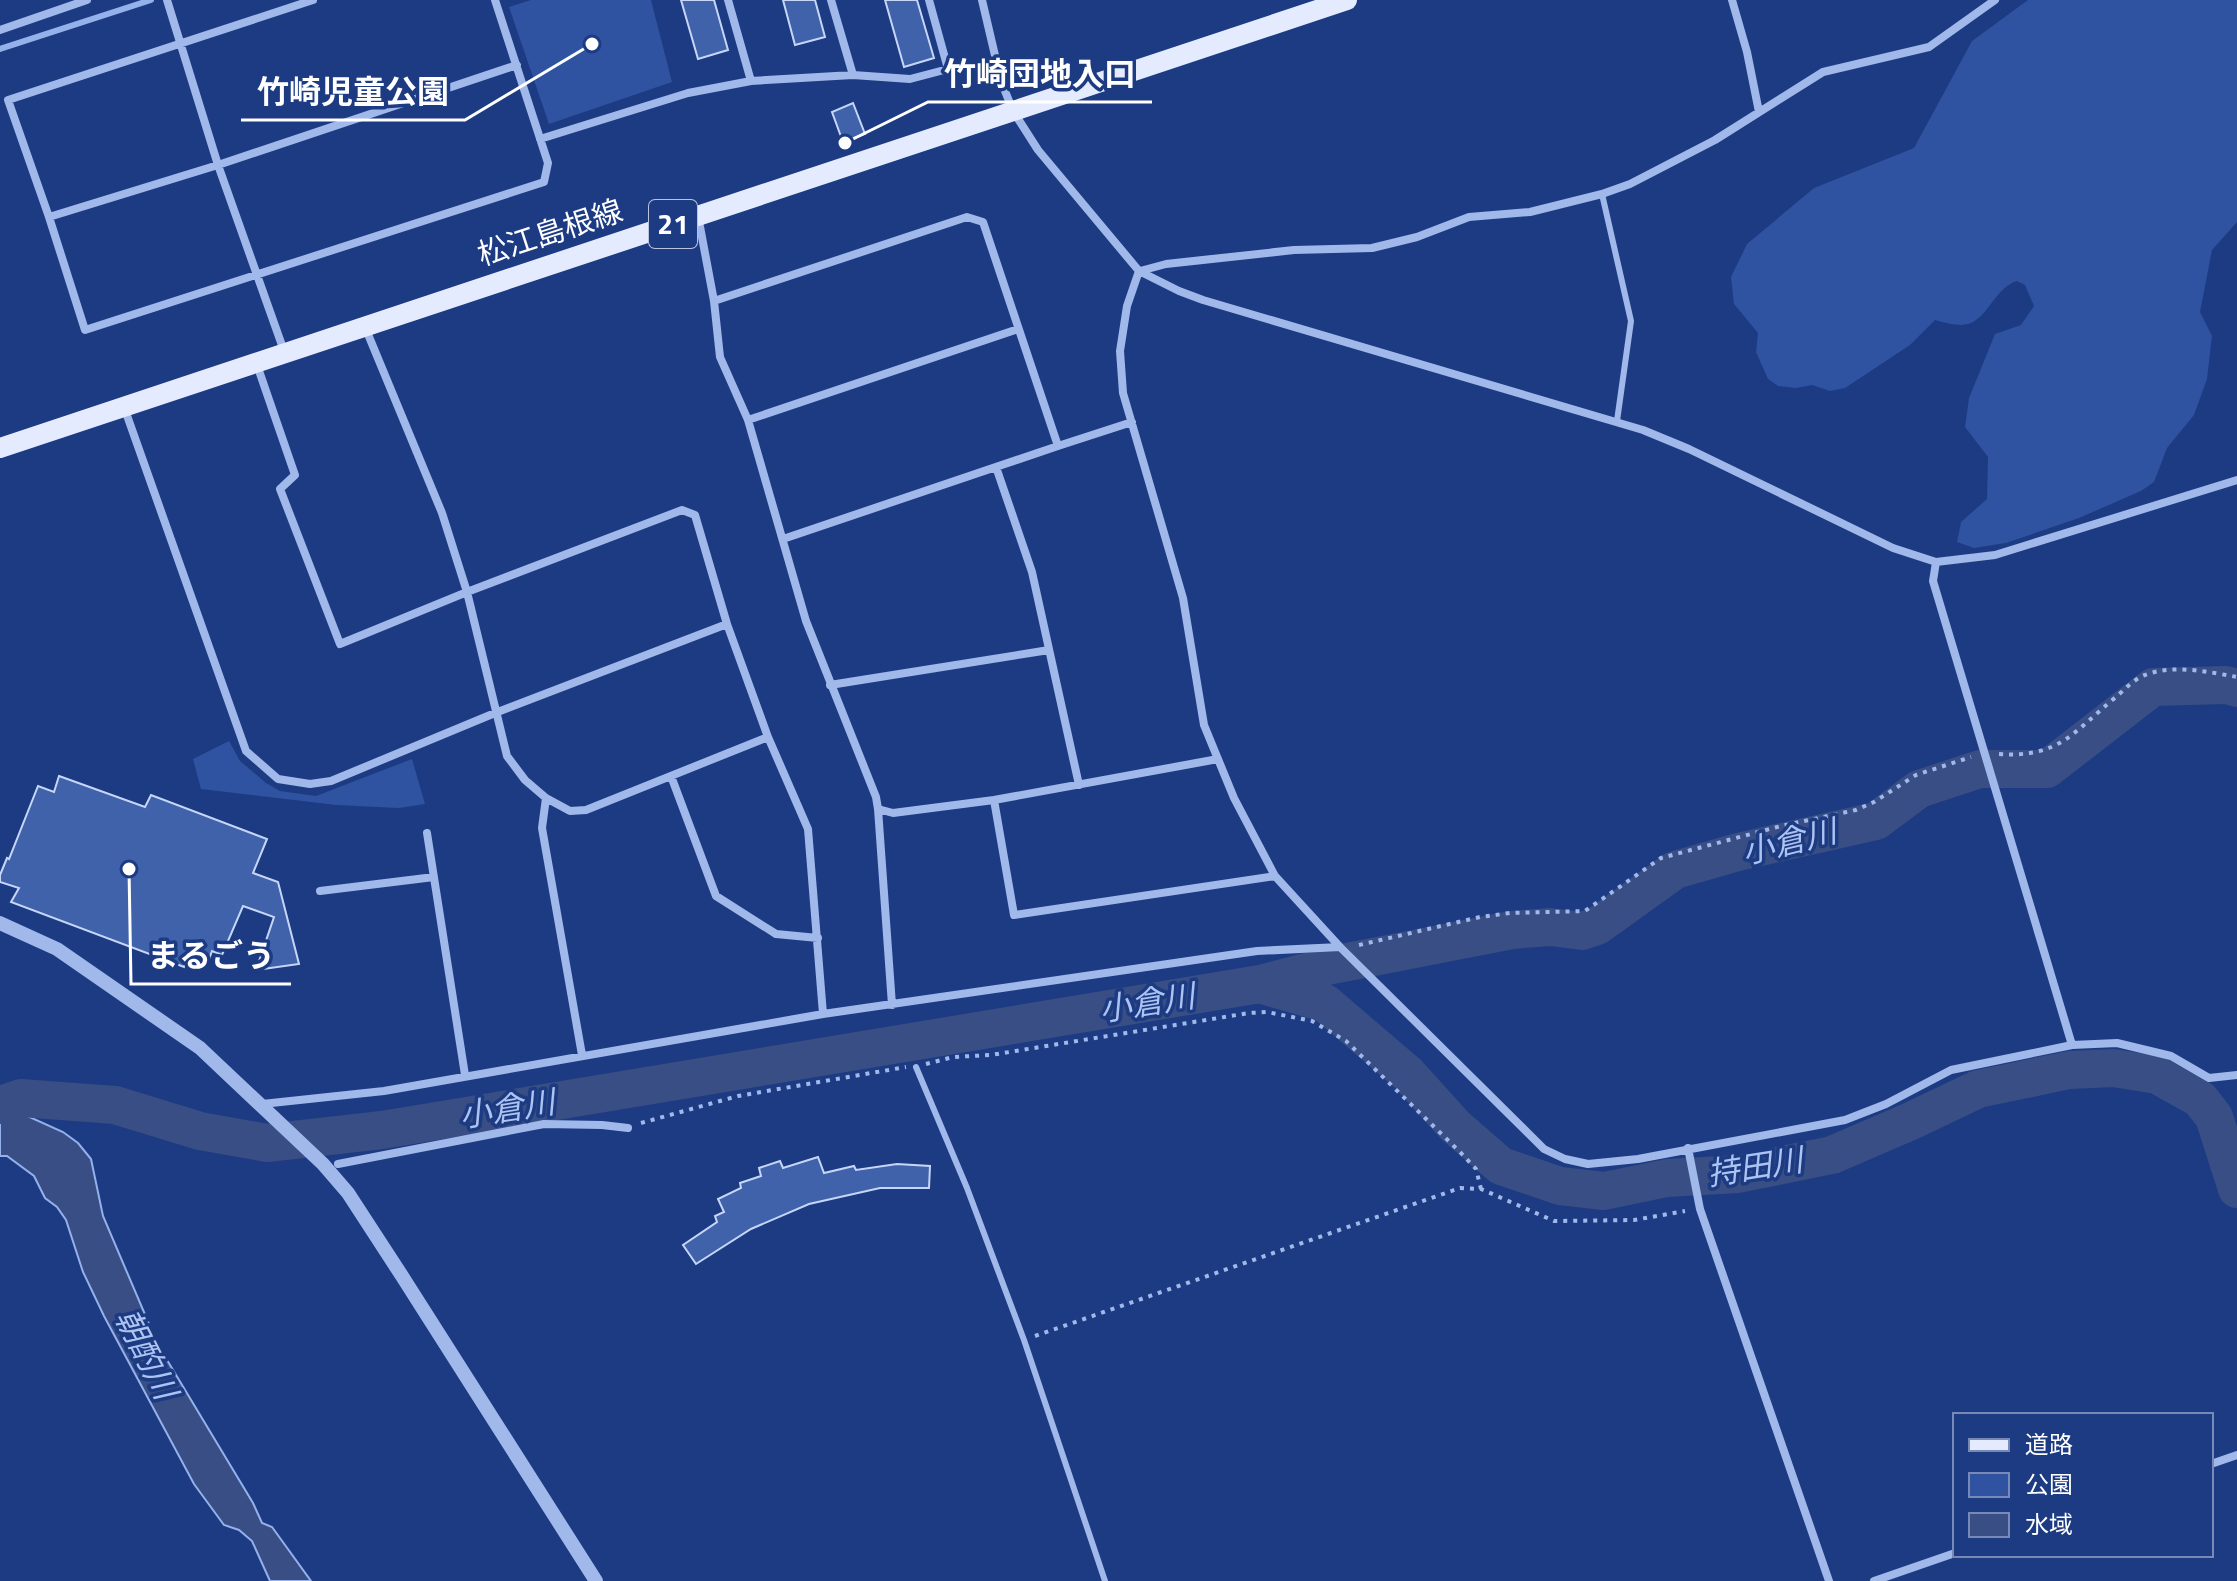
<svg xmlns="http://www.w3.org/2000/svg" width="2237" height="1581" font-family="'Titillium Web','Noto Sans JP',sans-serif">
<rect width="100%" height="100%" fill="#1c3b82"/>
<!-- green -->
<path fill="#2f52a1" d="M531,0h120l21,82 -123,42 -40,-117z
M2028,0h209v222l-25,28 -12,62 12,24 -5,43 -13,36 -27,33 -13,34 -13,9 -62,27 -73,25 -32,5 -17,-6 4,-20 26,-23 1,-42 -23,-30 4,-29 26,-64 26,-9 13,-19 -9,-21 -8,-4c-25,8 -30,44 -56,44 -8,0 -18,-3 -26,-5l-25,25 -65,43 -15,3 -18,-6 -16,3 -18,-2 -10,-7 -12,-27 2,-19 -24,-29 -3,-27 16,-33 67,-56 100,-40 58,-107z
M229,741l11,20 26,22 14,8 36,5 96,-37 13,45 -26,4 -63,-3 -135,-16 -8,-30z"/>
<!-- water -->
<path fill="#384e84" stroke="#94b1ec" stroke-width="2" d="M0,1089l101,9 38,9 26,17 -46,-11 -17,-2 -10,5 -50,-11 -17,2 -2,3 2,5 38,17 15,11 13,16 12,57 55,129 95,158 9,20 10,4 39,54h-41l-18,-40 -13,-11 -15,-5 -30,-41 -90,-168 -21,-44 -17,-52 -9,-13 -12,-9 -11,-22 -27,-20h-7z"/>
<g fill="none" stroke-linecap="round" stroke-linejoin="round">
<!-- stream -->
<path stroke="#94b1ec" stroke-width="6" d="M0,49l151,-49"/>
<!-- river -->
<path stroke="#384e84" stroke-width="38" d="M1262,985l63,18 83,71 47,52 46,40 59,20 44,5 63,-13 71,-4 94,-19 79,-34 67,-32 91,-19 45,-2 43,7 43,24 14,18 23,72
M0,1105l21,-7 94,7 85,26 67,12 115,-13 878,-146 72,-19 180,-35 38,-3 32,4 15,-5 78,-56 63,-18 138,-31 43,-32 61,-20h67l106,-82 73,-2 11,3"/>
</g>
<!-- building -->
<path fill="#4062aa" stroke="#c6d6f8" stroke-width="2" d="M681,0h33l14,50 -30,9z
M783,0h32l10,37 -30,8z
M885,0h32l17,58 -30,9z
M853,103l12,31 -22,8 -11,-30z
M59,776l86,31 6,-12 116,44 -14,34 25,9 21,82 -43,6 18,-53 -31,-11 -21,49 -10,-4 -4,11 -19,-7 -5,12 -173,-65 8,-14 -19,-6v-7l7,-17 2,1 29,-73 16,6z
M818,1157l6,16 30,-7 2,4 41,-6 33,2 -1,22h-49l-71,16 -58,25 -55,35 -13,-19 34,-23 -2,-6 9,-4 -6,-13 23,-11 -1,-5 21,-7 -2,-8 21,-7 3,7z"/>
<g fill="none" stroke-linecap="round" stroke-linejoin="round">
<!-- path -->
<path stroke="#a1b8ea" stroke-width="4" stroke-dasharray="4 6" stroke-linecap="butt" d="M1999,754c61,4 74,-22 117,-57 8,-7 18,-18 29,-22 28,-11 64,-3 92,2
M1359,945l121,-28 30,-4 75,-2 76,-53 120,-32 75,-16 18,-8 42,-27 55,-18
M926,1064l27,-7 38,-2 258,-42 18,-1 45,9 34,20 115,112 15,16 5,20
M641,1123l97,-27 168,-29
M1035,1336l425,-148 21,1 73,32 80,-1 51,-9"/>
<!-- service -->
<path stroke="#a1b8ea" stroke-width="6" d="M1602,194l29,127 -14,100
M916,1067l51,121 57,152 81,241"/>
<!-- minor -->
<path stroke="#a1b8ea" stroke-width="8" d="M167,0l51,165 66,186
M495,0l53,163 -4,19 -459,148 -36,-113 169,-52 299,-100
M728,0l23,81
M831,0l22,75
M982,0l19,81 12,30 25,39 101,121 40,20 24,9 440,130 46,19 204,99 43,14 59,-7 242,-75
M1732,0l15,52 12,60
M0,30l87,-30
M540,139l148,-46 63,-12 102,-6 57,4 38,-10 -19,-69
M698,216l16,85 6,56 28,63 58,201 70,176 2,12
M49,217l-41,-117 305,-100
M1139,271l-12,35 -7,45 3,42 60,205 21,127 30,73 41,78 65,71 204,202 21,10 23,5 50,-5 207,-39 41,-16 65,-34 121,-25 45,-2 54,13 38,22 28,-3
M1140,271l26,-7 128,-14 78,-2 45,-11 52,-20 61,-5 72,-18 28,-10 85,-44 108,-68 106,-25 66,-47
M714,301l253,-84 16,5 75,224 74,-24
M365,327l77,186 25,79 40,164 18,24 21,18 24,13 16,-1 182,-73
M256,362l39,113 -15,14 60,155 127,-52 215,-82 13,5 32,109 41,113 40,92 15,185
M124,407l122,344 32,28 32,5 21,-3 164,-68 232,-89
M748,420l270,-91
M996,467l36,105 47,213
M783,539l275,-93
M1936,562l-3,19 139,464
M830,685l219,-35
M1218,759l-224,41 20,115 261,-39
M671,776l45,120 60,38 42,4
M546,798l-4,30 40,227
M427,833l38,242
M320,891l114,-14
M892,1005l-14,-196 15,4 101,-13
M262,1104l122,-13 439,-77 434,-63 83,-4
M1688,1148l12,61 129,372
M338,1164l206,-40 58,1 26,3
M2211,1464l26,-9
M1874,1581l81,-28"/>
<!-- tertiary -->
<path stroke="#a1b8ea" stroke-width="14" d="M0,923l57,26 143,99 123,116 25,29 54,83 194,305"/>
<!-- primary -->
<path stroke="#e5ebfe" stroke-width="20" d="M0,448l1347,-448"/>
</g>
<g text-anchor="middle" stroke-width="7" stroke-linejoin="round" paint-order="stroke">
<!-- shield labels -->
<rect fill="#1c3b82" stroke="#bbc4da" stroke-width="2" x="649" y="200" width="48" height="48" rx="6"/>
<g font-size="28" font-weight="bold" fill="#fff">
<text x="673" y="234">21</text>
</g>
<!-- street labels -->
<g font-size="30" fill="#fff" stroke="#1c3b82">
<text transform="translate(550 233) rotate(-18)" y="10">松江島根線</text>
</g>
<!-- water labels -->
<g font-size="32" font-style="italic" fill="#adc3f2" stroke="#1c3b82">
<text transform="translate(1789 842) rotate(-14)" y="11">小倉川</text>
<text transform="translate(1147 1003) rotate(-9)" y="11">小倉川</text>
<text transform="translate(507 1109) rotate(-9)" y="11">小倉川</text>
<text transform="translate(1755 1167) rotate(-9)" y="11">持田川</text>
<text transform="translate(146 1354) rotate(63)" y="11">朝酌川</text>
</g>
</g>
<!-- callouts -->
<path fill="none" stroke="#fff" stroke-width="3" d="M845 143L928 102H1152M592 44L465 120H241M129 869L131 984H291"/>
<g fill="#fff" stroke="#1c3b82" stroke-width="3">
<circle cx="845" cy="143" r="8"/>
<circle cx="592" cy="44" r="8"/>
<circle cx="129" cy="869" r="8"/>
</g>
<g font-size="32" text-anchor="middle" font-weight="bold" fill="#fff" stroke="#1c3b82" stroke-width="7" stroke-linejoin="round" paint-order="stroke">
<text x="1040" y="85">竹崎団地入口</text>
<text x="353" y="103">竹崎児童公園</text>
<text x="211" y="967">まるごう</text>
</g>
<!-- legend -->
<rect x="1953" y="1413" width="260" height="144" fill="#1c3b82" stroke="#7789b4" stroke-width="2"/>
<rect x="1969" y="1439" width="40" height="12" fill="#e5ebfe" stroke="#7789b4" stroke-width="2"/>
<text x="2025" y="1453" font-size="24" fill="#ffffff">道路</text>
<rect x="1969" y="1473" width="40" height="24" fill="#2f52a1" stroke="#7789b4" stroke-width="2"/>
<text x="2025" y="1493" font-size="24" fill="#ffffff">公園</text>
<rect x="1969" y="1513" width="40" height="24" fill="#384e84" stroke="#7789b4" stroke-width="2"/>
<text x="2025" y="1533" font-size="24" fill="#ffffff">水域</text>
</svg>
